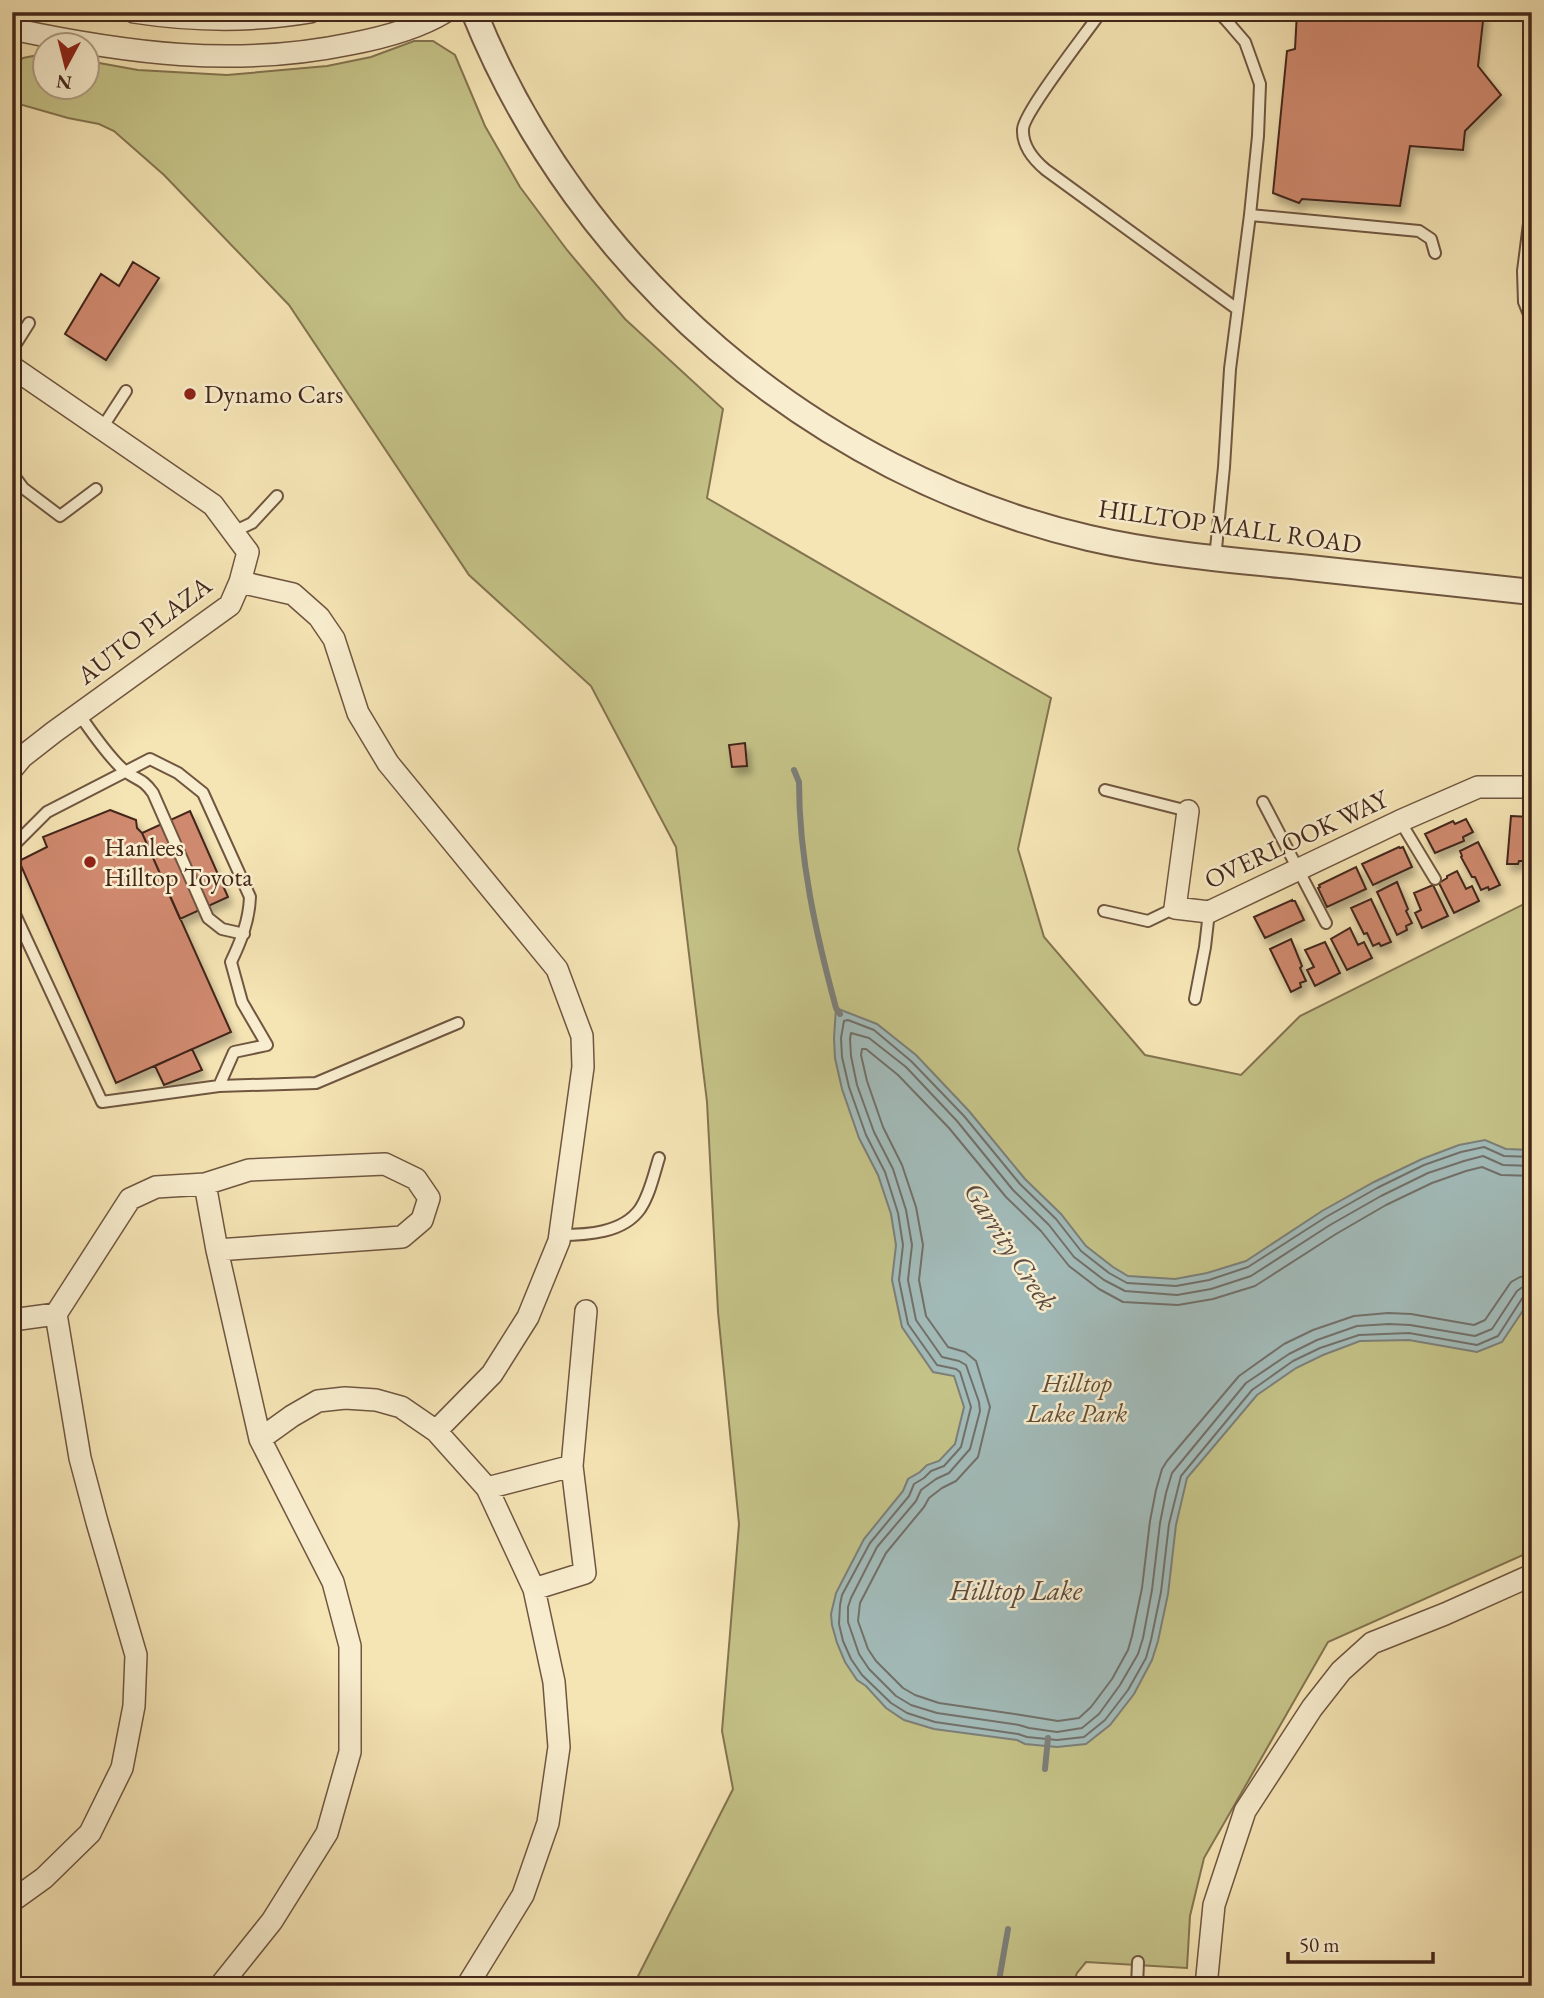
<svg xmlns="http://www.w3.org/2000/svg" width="1544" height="1998" font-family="'EB Garamond',serif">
<defs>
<filter id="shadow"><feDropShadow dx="4" dy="7" stdDeviation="3.5" flood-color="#0004"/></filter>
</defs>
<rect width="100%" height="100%" fill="#f5e4b4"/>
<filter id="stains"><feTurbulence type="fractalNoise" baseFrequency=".00286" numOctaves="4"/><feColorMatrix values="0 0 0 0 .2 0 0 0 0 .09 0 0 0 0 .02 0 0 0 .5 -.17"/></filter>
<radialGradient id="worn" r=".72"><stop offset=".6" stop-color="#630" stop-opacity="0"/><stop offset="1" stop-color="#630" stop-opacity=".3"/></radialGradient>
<!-- green -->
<path fill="#c4c287" stroke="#847450" stroke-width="2" d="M414,41h19l22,14 30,71 35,61 47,63 58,69 98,90 -16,89 344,200 -33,151 26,88 101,118 96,20 59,-59 232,-116v651l-204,91 -124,216 -14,58 -3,52 -101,-6 -9,11 -5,13h-439l100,-197 -11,-58 17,-207 -21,-212 -11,-210 -31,-255 -85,-161 -122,-111 -180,-270 -125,-130 -50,-44 -15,-7 -31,-6 -56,-16v-35l11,-9 20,-4h2l1,34h42v-27l50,9 89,5 100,-9 44,-9z"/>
<!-- water -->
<path fill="#a2bbb9" stroke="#7c7f79" stroke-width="2" d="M836,1008l41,16 39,31 53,56 56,68 36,35 25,32 27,21 15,9 47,3 32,-6 39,-12 76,-50 52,-29 48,-23 37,-14 26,-5 21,9 26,1v147l-30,45 -25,10 -68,-12 -49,1 -37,14 -27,13 -39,27 -70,83 -11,47 -8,69 -10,47 -6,19 -18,34 -24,31 -24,19 -29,3 -32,-3 -8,-4 -83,-11 -30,-9 -18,-12 -20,-22 -9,-6 -12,-18 -8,-19 -5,-18 -1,-11 5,-21 28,-54 39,-48 5,-12 12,-7 7,-7 12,-4 16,-17 9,-37 -10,-31 -21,-4 -31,-45 -10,-47 4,-35 -5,-31 -13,-39 -19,-37 -17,-49 -7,-31 -1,-20z"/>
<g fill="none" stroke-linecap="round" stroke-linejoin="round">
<!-- shore -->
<path stroke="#72706a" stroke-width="2" d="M1532,1157l-28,-1 -20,-9 -23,5 -37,13 -47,23 -51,29 -78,50 -39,13 -33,6 -49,-3 -18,-10 -28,-22 -25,-32 -36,-35 -56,-68 -53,-55 -37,-31 -26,-10 -4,1 -3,17 1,19 7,30 17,48 19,37 13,41 5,32 -4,35 9,44 29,41 19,4 4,3 11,35 -10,40 -17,19 -13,5 -7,7 -10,6 -5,12 -39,47 -28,52 -2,10 -1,19 4,17 8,18 11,16 29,28 16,10 28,9 83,12 9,3 30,3 27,-3 21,-17 23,-30 18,-32 5,-18 10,-48 8,-68 12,-48 71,-86 41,-29 27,-13 39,-13 50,-2 68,12 21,-9 25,-39 9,-3
M1532,1166l-29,-1 -20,-9 -19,5 -36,12 -47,23 -51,29 -79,51 -40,13 -34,6 -52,-4 -21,-11 -30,-23 -25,-32 -36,-35 -56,-69 -51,-54 -37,-29 -18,-5 -1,6 1,17 6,29 17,47 19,37 13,41 6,35 -4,35 8,40 26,37 17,4 7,4 13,37 1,9 -10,38 -21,24 -13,6 -15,11 -5,11 -39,46 -26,51 -3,9v15l11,32 10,15 27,27 15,9 26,8 82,12 10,3 28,4 25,-4 17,-14 21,-29 18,-31 5,-16 9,-48 8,-67 6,-30 6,-20 74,-90 43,-29 28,-14 40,-14 32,-2 21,1 65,11 17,-7 25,-38 7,-5 8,-1
M1532,1176l-31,-1 -19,-8 -16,4 -34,12 -46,22 -50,29 -81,52 -42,13 -35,6 -55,-3 -24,-13 -30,-23 -28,-35 -35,-34 -57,-69 -51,-53 -32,-26h-4l-1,6 6,26 16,46 19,38 14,42 7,38 -4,35 7,36 22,31 17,5 11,9 14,46 -12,50 -22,24 -14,7 -13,10 -5,9 -38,46 -26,50 -2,18 10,28 8,12 27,27 12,7 24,8 82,12 37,6 21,-3 12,-11 21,-28 16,-29 4,-14 10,-48 8,-67 6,-31 6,-21 5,-8 72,-85 45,-32 29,-14 41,-14 34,-3 23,1 63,11 11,-5 26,-38 9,-5 12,-2"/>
<!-- stream -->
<path stroke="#7c7f79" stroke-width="6" d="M794,770l5,12c0,77 17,152 37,226l4,6
M1045,1769l3,-31
M998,1986l10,-57"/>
</g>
<!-- building -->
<path fill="#cf896e" stroke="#43261a" stroke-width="2" filter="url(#shadow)" d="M1297,12h187l-6,54 23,29 -36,36 -2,19 -53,-4 -10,60 -98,-7 -3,4 -26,-10 14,-142 8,-2z
M133,262l26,16 -53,82 -41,-26 36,-60 18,12z
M745,743l2,23 -15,1 -3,-22z
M110,810l26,10 1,8 5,5 89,199 -115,51 -97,-222 28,-14 -4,-10z
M190,811l38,86 -48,22 -38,-86z
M1511,816l20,1 1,14 -2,15h-3l-1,15h-7l-1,3h-11z
M1466,819l7,13 -10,5 1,4 -29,12 -10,-19 28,-13 2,3z
M1478,842l22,43 -11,5 -1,-3 -7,3 -6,-13h-3l-11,-20 1,-1 -2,-5z
M1399,847l1,1 3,-1 9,20 -39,18 -11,-21z
M1356,867l10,22 -39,18 -9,-19 2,-1 -1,-2z
M1457,871l9,18 6,-3 7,15 -25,12 -15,-30 8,-5v-2z
M1397,882l11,27 -2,2 6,12 -6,3 1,4 -10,5 -20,-43z
M1433,885l15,31 -26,12 -7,-15 6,-3 -7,-17z
M1371,899l20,43 -10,4 -2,-3 -6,3 -6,-13 -3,1 -13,-26z
M1292,900v1h3l9,19 -39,18 -11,-21z
M1350,928l8,17 6,-3 8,16 -25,12 -16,-31z
M1291,939l11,27 -2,2 6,13 -6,2 1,4 -10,5 -21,-43z
M1325,942l15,31 -25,13 -8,-16 7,-3 -9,-17z
M192,1049l10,21 -38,15 -9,-19z"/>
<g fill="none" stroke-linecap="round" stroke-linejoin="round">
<defs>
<path id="service" d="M1101,12c-14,20 -77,100 -78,117 -1,18 11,31 23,41l191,139
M1532,200l-9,71 1,31 8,20
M1250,215l169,16 12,8 4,14
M12,350l17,-27
M102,428l24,-37
M12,473l11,15 37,28 36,-27
M233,532l19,-9 25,-27
M1215,559l9,-92 6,-98 20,-154 8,-79 2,-52 -15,-42 -19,-22 -8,-8
M79,714c11,16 33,47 47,58 13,9 17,7 27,21l55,125 14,11 22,5
M1105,790l83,21
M1263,802l63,121
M1400,821l35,58
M12,847l35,-35 103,-53 28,14 25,20 47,104c-1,24 -9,44 -19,65l11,40 25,43 -33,7 -15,34
M12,908l90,194 117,-16 97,-3 142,-60
M1104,911l44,10 27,-13
M1195,999l10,-52 4,-35
M560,1235c27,0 63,-2 80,-26 10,-15 14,-35 19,-51
M1137,1986l1,-24"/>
<path id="minor" d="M134,12c58,9 118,10 176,0
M12,29c114,24 222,39 338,15 32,-6 67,-15 95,-32
M12,367l201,138 35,47 -8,30 -10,23 -176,127 -32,25 -10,12
M240,582l53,12 26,23 15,22 24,74 30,50 169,206 25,67 1,31 -24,174 -31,76 -36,57 -56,57
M1188,811l-13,97 34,4 191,-91 78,-34h54
M205,1184l12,66 43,189 73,143 17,64v106l-23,81 -55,88 -52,65
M56,1314l74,-115 26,-12 49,-3 44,-14 136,-6 31,15 13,19 -7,22 -20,17 -185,13
M12,1320l44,-6
M260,1439l32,-23 26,-15 27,-3 31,2 25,7 35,24 51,57 47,101 20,93 5,65 -11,76 -25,72 -56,91
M487,1488l85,-22
M534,1589l51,-16 -13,-107 14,-155
M12,1901l32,-23 46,-45 32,-65 12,-62 2,-51 -39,-133 -17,-64 -24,-144
M1206,1986l8,-81 31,-94 67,-103 29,-37 31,-28 73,-29 87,-39"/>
<path id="tertiary" d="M474,12c105,261 340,462 615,526 69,16 140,22 211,29 77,8 155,17 232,25"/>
</defs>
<!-- service casing -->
<use href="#service" stroke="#705640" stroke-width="14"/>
<!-- minor casing -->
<use href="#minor" stroke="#705640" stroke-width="24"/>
<!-- tertiary casing -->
<use href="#tertiary" stroke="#705640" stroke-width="28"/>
<!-- service -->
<use href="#service" stroke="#f8edce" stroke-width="10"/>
<!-- minor -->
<use href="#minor" stroke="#f8edce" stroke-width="21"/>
<!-- tertiary -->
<use href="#tertiary" stroke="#f8edce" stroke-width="24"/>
</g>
<!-- markers -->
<g fill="#8f2418" stroke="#f8edce" stroke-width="2.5">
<circle cx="190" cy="394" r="7"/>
<circle cx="90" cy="862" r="7"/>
</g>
<g text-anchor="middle" stroke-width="5" stroke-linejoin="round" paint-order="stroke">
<!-- poi labels -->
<g font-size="26" fill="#43261a" stroke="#f8edce" text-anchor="start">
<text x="204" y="403">Dynamo Cars</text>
<text x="104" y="856">Hanlees<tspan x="104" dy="30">Hilltop Toyota</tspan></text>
</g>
<!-- street labels -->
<g font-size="26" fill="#43261a" stroke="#f8edce">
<text transform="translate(1230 526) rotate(8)" y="9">HILLTOP MALL ROAD</text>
<text transform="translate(144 630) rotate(-37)" y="9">AUTO PLAZA</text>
<text transform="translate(1296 839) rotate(-25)" y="9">OVERLOOK WAY</text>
</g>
<!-- park labels -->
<g font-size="26" font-style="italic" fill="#634d35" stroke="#f8edce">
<text x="1077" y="1392">Hilltop<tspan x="1077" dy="30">Lake Park</tspan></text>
</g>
<!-- water labels -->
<g font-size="28" font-style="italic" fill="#5b4b42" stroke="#f8edce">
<text transform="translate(1011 1246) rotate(57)" y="10">Garrity Creek</text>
<text x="1016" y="1600">Hilltop Lake</text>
</g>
</g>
<!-- margin -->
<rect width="1544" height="1998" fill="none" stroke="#f5e4b4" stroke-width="42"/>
<rect x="14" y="14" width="1516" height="1970" fill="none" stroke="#43261a" stroke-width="3.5"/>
<rect x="21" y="21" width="1502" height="1956" fill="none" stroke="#43261a" stroke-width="2"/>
<!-- north arrow -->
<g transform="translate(66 66) rotate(187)"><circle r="33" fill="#f8edce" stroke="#b09d86" stroke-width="2"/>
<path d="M0-5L12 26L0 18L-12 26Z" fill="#8f2418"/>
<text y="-10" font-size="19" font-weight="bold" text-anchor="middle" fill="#43261a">N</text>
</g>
<!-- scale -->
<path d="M1288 1952v10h145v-10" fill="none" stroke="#43261a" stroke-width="3.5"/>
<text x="1299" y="1952" font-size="21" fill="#43261a" stroke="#f8edce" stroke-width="5" paint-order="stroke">50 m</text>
<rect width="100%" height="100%" filter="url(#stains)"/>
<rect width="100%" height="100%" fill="url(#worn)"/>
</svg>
